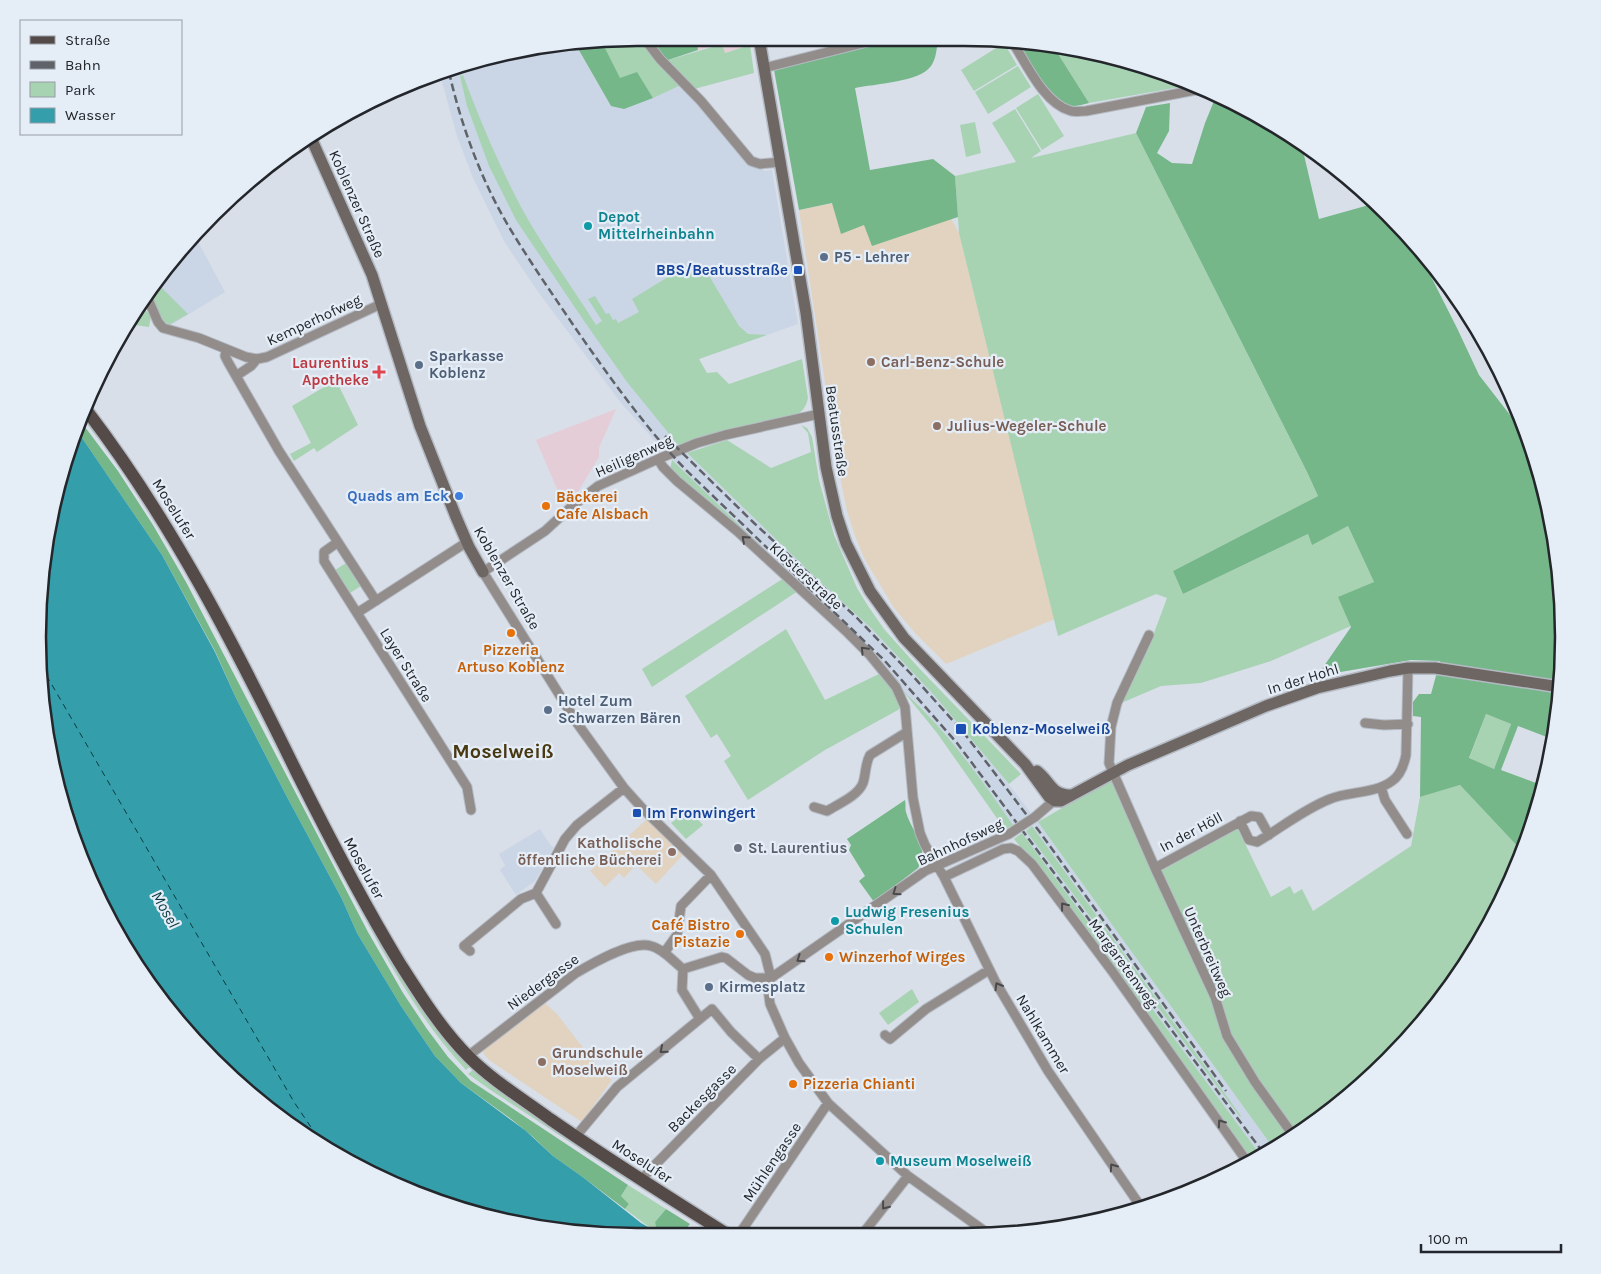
<svg xmlns="http://www.w3.org/2000/svg" width="1601" height="1274" font-family="Karla,sans-serif">
<rect width="100%" height="100%" fill="#d8dfe9"/>
<!-- commercial -->
<path fill="#e5cdd7" d="M696,38h53l1,7 -26,8 -3,-9 -23,6z
M616,409l-17,39v9l-23,38 -13,8 -27,-63z"/>
<!-- built -->
<path fill="#cad5e5" d="M576,45l35,61 70,-21 71,80 13,6 7,-1 26,154 -99,35 -20,87 135,130 57,52 63,67 54,63 43,55 -18,12 -64,-86 -29,-33 -17,-15 -43,-51 -157,-149 -31,-31 -51,-57 -82,-110 -34,-50 -32,-65 -16,-42 -17,-61 42,-17z
M195,236l30,56 -57,35 -18,-31z
M1038,822l236,327 -10,7 -2,1 -26,-35 -214,-289 4,-2 214,286 -208,-291z
M540,829l11,17 3,1 -19,34 -19,14 -16,-25 5,-5 -6,-11z"/>
<!-- education -->
<path fill="#e1d3c0" d="M932,183l27,50 96,386 -109,45 -30,-30 -22,-26 -30,-50 -9,-22 -8,-25 -10,-49 -38,-252z
M647,819l36,36 -27,29 -20,-19 -12,13 -5,-5 -14,14 -15,-16z
M545,1003l12,11 41,53 14,13 -30,42 -93,-62 -6,-7 1,-6z"/>
<!-- green -->
<path fill="#a8d3b3" d="M641,38l40,47 -28,13 -16,-25 -17,6 -18,-37z
M1004,43l13,22 -43,26 -13,-21z
M722,44l3,9 25,-8 4,28 -60,16 -29,-28z
M1055,49l102,20 35,16 -103,18z
M1018,66l13,21 -43,27 -13,-22z
M463,75c17,45 35,88 57,130 22,41 51,80 76,120l6,-4 -14,-22 7,-3 11,18 3,-1 4,7 3,-1 2,4 21,-11 -7,-13 54,-33c8,-3 12,-2 19,3l34,57 9,8 19,1 -68,24 8,14 10,-1 12,12 73,-25 6,39c-2,9 -5,13 -13,18l-73,15 -43,15 -52,-64 -43,-61 -68,-101 -27,-54 -22,-60 -7,-30z
M1038,94l26,42 -22,14 -26,-42z
M1015,109l26,42 -10,7 105,-25 171,339 11,24 -145,75 10,23 125,-60 4,10 36,-18 26,56 -23,44 -80,35 -70,22 -40,3 -42,18 35,-71 13,-35 -11,-4 -98,42 -99,-403 -4,-57 61,-14 -24,-39z
M975,122l6,31 -15,4 -6,-32z
M158,284l30,30 -21,12 -5,-4 -12,-27z
M142,306l9,10 -2,11 -21,-3z
M336,380l22,45 -41,27 -3,-4 -20,13 -4,-7 21,-11 -19,-37z
M85,416l93,135 206,395c25,43 49,86 87,119l-5,5c-55,-59 -89,-130 -128,-201 -72,-135 -134,-281 -222,-407 -10,-14 -22,-28 -32,-42z
M801,425l6,3 5,9 7,43 15,55 23,53 11,18 16,23 34,38 103,107 -12,10 -75,-89 -63,-67 -57,-52 -127,-123 40,-13 44,28 40,-16 -3,-19z
M672,460l132,127 -134,-117z
M346,563l15,23 -11,7 -15,-23z
M784,578l14,13 -146,96 -10,-18z
M786,629l39,71 56,-27 10,13 9,22 -2,2 -73,40 -77,50 -24,-39 7,-5 -14,-22 -6,4 -26,-42z
M903,691c43,38 77,87 110,134l-7,4 -5,-5 -64,-91z
M1486,714l25,10 -17,45 -25,-10z
M1113,778l41,96 84,-45 33,68 19,-11 4,8 8,-5 11,22 98,-65 9,-49 40,-12 61,65 -19,52 -63,100 -80,86 -85,61 -236,-327z
M691,808l3,7 9,10 -17,14 -15,-16z
M1032,826l209,290 -1,1 -214,-286z
M1022,833l240,324 -11,4 -166,-234 -71,-88z
M912,989l7,13 -31,23 -9,-12z
M475,1068l156,109 -2,4 -137,-90 -24,-17z
M628,1185l38,24 -11,13 2,11 -32,-24 4,-5 -8,-8z"/>
<!-- forest -->
<path fill="#75b789" fill-rule="evenodd" d="M647,38h49l2,12 -33,11z
M899,38h23l3,5 12,4c-1,7 -2,13 -6,19 -11,16 -57,18 -76,22l15,82 63,-11 22,17 3,41 -86,29 -8,-21 -23,9 -9,-31 -33,7 -25,-140z
M602,42l18,36 17,-6 16,26 -29,11 -13,-3 -35,-61z
M1019,42l36,7 34,54c-5,1 -11,3 -16,3 -25,-1 -43,-45 -54,-64z
M1216,96l48,22 48,34 -8,3 15,64 57,-16 36,36 45,89 22,47 38,49v5l16,21 25,109 4,117 -10,63 -34,-13 -17,44 43,16 -23,64 -61,-65 -40,12 1,-80 -8,-1v-14l6,-8h12l9,-33 -29,-1 -94,16 34,-49 -13,-30 36,-15 -26,-56 -36,19 -4,-11 -125,60 -10,-23 145,-75 -11,-24 -171,-339 10,-26 24,-4 -1,28 -12,22 15,10 20,1 13,-41zM1486,714l25,10 -17,45 -25,-11z
M82,423l36,48 35,54 33,57 182,350 35,61 24,36 21,28 23,24 157,104 -7,11 8,8 -4,5 -41,-31 -31,-22 -21,-20 -21,-17 -50,-36 -26,-27 -34,-50 -44,-73 -15,-34 -55,-102 -51,-99 -21,-47 -53,-96 -84,-123z
M905,800c1,4 0,9 1,12 5,19 25,36 12,56l-44,34 -15,-21 6,-5 -16,-26 2,-5 -4,-6z
M666,1209l24,15 -6,7 -5,-2 -3,5 3,2h-15l-7,-3 -2,-11z"/>
<!-- water -->
<path fill="#349eab" d="M78,432l84,123 53,97 21,46 51,99 55,102 15,34 44,73 34,50 26,27 65,48 27,25 31,22 57,45 23,13h-27l-117,-11 -112,-34 -104,-56 -118,-103 -68,-96 -60,-144 -20,-155 20,-155z"/>
<g fill="none" stroke-linecap="round" stroke-linejoin="round">
<!-- ferry -->
<path stroke="#0a3b41" stroke-width="1" stroke-dasharray="6 5" stroke-linecap="butt" d="M41,666l253,436 29,43"/>
<defs>
<path id="street" d="M644,38l16,21 41,42 50,60 9,3 21,-2
M1012,41c14,22 32,63 59,70 4,1 10,0 15,0l115,-22
M764,68l119,-30
M148,299l10,23 5,6 36,10 47,19 11,2 10,-2 114,-53
M226,349l-1,7 3,6 51,89 97,150
M236,376l15,-10 6,-7
M819,414l-94,21 -28,8 -39,16 -60,27 -28,22 -25,23 -62,41 94,151 47,65 18,20 69,67 54,79 6,24 -3,11 2,15 15,34 14,25 29,40 80,73 82,59
M658,459l5,8 14,14 60,50 111,102 21,21 27,33 9,20 8,91 7,35 5,12 19,32 51,104 53,90 93,136
M338,542l-14,10v9l143,226 4,23
M357,613l110,-71
M1149,635l-32,68 -6,24 -2,36 46,105 60,129 12,39 28,46 38,53
M1365,723l19,2 24,-1
M1381,787l4,13 22,34
M814,807l13,4c11,-7 31,-15 36,-28 3,-9 2,-19 7,-28l37,-23
M1035,817l15,-13 6,-9
M1240,821l9,19 8,2c24,-14 47,-33 73,-43 19,-8 45,-5 62,-18 9,-6 12,-16 14,-26l2,-87
M1155,868l96,-52 8,1 10,18
M944,877l59,-28 8,-1 7,3 14,13 80,107 136,192
M556,924l-20,-31 29,-54 12,-14 47,-37
M470,951l-6,-5 57,-47 15,-6
M664,953l13,-18 4,-29 30,-31
M771,978l154,-107 84,-37
M700,1019l-18,-29 1,-21 39,-12 4,1 22,17 7,3h16
M885,1035l5,4 36,-30 63,-39
M468,1056l108,-83c17,-10 56,-33 75,-27 12,3 22,15 32,23
M576,1136l41,-49 95,-78 19,23 28,27
M642,1180l6,-8 111,-113 26,-21
M738,1236l90,-133
M861,1236l47,-60"/>
<path id="secondary" d="M759,38l47,275 20,154 11,49 9,27 24,48 34,47 121,126 24,33 6,4h6l67,-36 138,-59 51,-18 73,-17 18,-3h27l125,19
M311,138l61,137 48,151 36,91 13,30 14,25
M1037,771c14,11 14,24 34,24"/>
<path id="primary" d="M87,411c85,111 149,237 210,362 32,64 65,128 102,189 21,33 42,67 70,95 24,24 54,42 81,62 59,41 120,79 180,117"/>
</defs>
<!-- street casing -->
<use href="#street" stroke="#b4bac3" stroke-width="11"/>
<!-- secondary casing -->
<use href="#secondary" stroke="#b4bac3" stroke-width="14"/>
<!-- primary casing -->
<use href="#primary" stroke="#b4bac3" stroke-width="15"/>
<!-- street -->
<use href="#street" stroke="#928d8b" stroke-width="9"/>
<!-- secondary -->
<use href="#secondary" stroke="#6d6663" stroke-width="11"/>
<!-- primary -->
<use href="#primary" stroke="#544a47" stroke-width="12"/>
<!-- rail -->
<path stroke="#5f6369" stroke-width="2.5" stroke-dasharray="8 4" stroke-linecap="butt" d="M449,72c12,53 32,108 60,155 21,35 44,68 67,102 34,49 69,98 110,141l198,190 73,83 308,412
M665,436l89,87 103,95 54,56 53,59 75,98 187,260"/>
<defs>
<path id="street-bridge" d="M1009,834l26,-17"/>
</defs>
<!-- street-bridge casing -->
<use href="#street-bridge" stroke="#b4bac3" stroke-width="11" stroke-linecap="butt"/>
<!-- street-bridge -->
<use href="#street-bridge" stroke="#928d8b" stroke-width="9"/>
</g>
<!-- one-way arrows -->
<defs><path id="oneway-chevron" d="M-2-3.5L2.5 0L-2 3.5" fill="none" stroke-width="1.6" stroke-linecap="round" stroke-linejoin="round" transform="scale(1.25)"/></defs>
<g stroke="#4a4a4c">
<use href="#oneway-chevron" transform="translate(745 539) rotate(-138)"/>
<use href="#oneway-chevron" transform="translate(864 650) rotate(-134)"/>
<use href="#oneway-chevron" transform="translate(896 892) rotate(145)"/>
<use href="#oneway-chevron" transform="translate(1064 906) rotate(-128)"/>
<use href="#oneway-chevron" transform="translate(800 959) rotate(146)"/>
<use href="#oneway-chevron" transform="translate(998 986) rotate(-120)"/>
<use href="#oneway-chevron" transform="translate(663 1050) rotate(140)"/>
<use href="#oneway-chevron" transform="translate(1221 1123) rotate(-125)"/>
<use href="#oneway-chevron" transform="translate(1113 1167) rotate(-125)"/>
<use href="#oneway-chevron" transform="translate(885 1206) rotate(129)"/>
</g>
<!-- markers -->
<g fill="#0f9aa8" stroke="#e5edf7" stroke-width="2">
<circle cx="588" cy="226" r="5"/>
<circle cx="835" cy="921" r="5"/>
<circle cx="880" cy="1161" r="5"/>
</g>
<g fill="#5c6f8a" stroke="#e5edf7" stroke-width="2">
<circle cx="824" cy="257" r="5"/>
<circle cx="419" cy="365" r="5"/>
<circle cx="548" cy="710" r="5"/>
<circle cx="709" cy="987" r="5"/>
</g>
<g fill="#1a4fb4" stroke="#e5edf7" stroke-width="2">
<rect x="793" y="265" width="10" height="10" rx="2.5"/>
<rect x="955" y="723" width="12" height="12" rx="2.5"/>
<rect x="632" y="808" width="10" height="10" rx="2.5"/>
</g>
<g fill="#8d6e63" stroke="#e5edf7" stroke-width="2">
<circle cx="871" cy="362" r="5"/>
<circle cx="937" cy="426" r="5"/>
<circle cx="672" cy="852" r="5"/>
<circle cx="542" cy="1062" r="5"/>
</g>
<path fill="#e0444e" stroke="#e5edf7" stroke-width="2" d="M376.5 364.5h5v5h5v5h-5v5h-5v-5h-5v-5h5z"/>
<circle fill="#3f7fe0" stroke="#e5edf7" stroke-width="2" cx="459" cy="496" r="5"/>
<g fill="#e8710a" stroke="#e5edf7" stroke-width="2">
<circle cx="546" cy="506" r="5"/>
<circle cx="511" cy="633" r="5"/>
<circle cx="740" cy="934" r="5"/>
<circle cx="829" cy="957" r="5"/>
<circle cx="793" cy="1084" r="5"/>
</g>
<circle fill="#6b7280" stroke="#e5edf7" stroke-width="2" cx="738" cy="848" r="5"/>
<g text-anchor="middle" stroke-width="4.5" stroke-linejoin="round" paint-order="stroke">
<!-- street labels -->
<g font-size="15" fill="#23262a" stroke="#e5edf7">
<text transform="translate(357 204) rotate(66)" y="5">Koblenzer Straße</text>
<text transform="translate(314 320) rotate(-25)" y="5">Kemperhofweg</text>
<text transform="translate(837 431) rotate(82)" y="5">Beatusstraße</text>
<text transform="translate(634 456) rotate(-24)" y="5">Heiligenweg</text>
<text transform="translate(174 509) rotate(58)" y="5">Moselufer</text>
<text transform="translate(806 576) rotate(42)" y="5">Klosterstraße</text>
<text transform="translate(507 578) rotate(60)" y="5">Koblenzer Straße</text>
<text transform="translate(406 665) rotate(58)" y="5">Layer Straße</text>
<text transform="translate(1303 679) rotate(-17)" y="5">In der Hohl</text>
<text transform="translate(1191 832) rotate(-28)" y="5">In der Höll</text>
<text transform="translate(960 842) rotate(-25)" y="5">Bahnhofsweg</text>
<text transform="translate(364 868) rotate(61)" y="5">Moselufer</text>
<text transform="translate(1208 952) rotate(66)" y="5">Unterbreitweg</text>
<text transform="translate(1123 963) rotate(54)" y="5">Margaretenweg</text>
<text transform="translate(543 982) rotate(-36)" y="5">Niedergasse</text>
<text transform="translate(1043 1034) rotate(59)" y="5">Nahlkammer</text>
<text transform="translate(702 1098) rotate(-45)" y="5">Backesgasse</text>
<text transform="translate(642 1161) rotate(33)" y="5">Moselufer</text>
<text transform="translate(772 1162) rotate(-56)" y="5">Mühlengasse</text>
</g>
<!-- culture labels -->
<g font-size="15" font-weight="bold" fill="#0d838f" stroke="#e5edf7" text-anchor="start">
<text x="598" y="222">Depot<tspan x="598" dy="17">Mittelrheinbahn</tspan></text>
<text x="845" y="917">Ludwig Fresenius<tspan x="845" dy="17">Schulen</tspan></text>
<text x="890" y="1166">Museum Moselweiß</text>
</g>
<!-- service labels -->
<g font-size="15" font-weight="bold" fill="#4e5e75" stroke="#e5edf7" text-anchor="start">
<text x="834" y="262">P5 - Lehrer</text>
<text x="429" y="361">Sparkasse<tspan x="429" dy="17">Koblenz</tspan></text>
<text x="558" y="706">Hotel Zum<tspan x="558" dy="17">Schwarzen Bären</tspan></text>
<text x="719" y="992">Kirmesplatz</text>
</g>
<!-- transit labels -->
<g font-size="15" font-weight="bold" fill="#164399" stroke="#e5edf7" text-anchor="start">
<text x="788" y="275" text-anchor="end">BBS/Beatusstraße</text>
<text x="972" y="734">Koblenz-Moselweiß</text>
<text x="647" y="818">Im Fronwingert</text>
</g>
<!-- education labels -->
<g font-size="15" font-weight="bold" fill="#785e54" stroke="#e5edf7" text-anchor="start">
<text x="881" y="367">Carl-Benz-Schule</text>
<text x="947" y="431">Julius-Wegeler-Schule</text>
<text x="662" y="848" text-anchor="end">Katholische<tspan x="662" dy="17">öffentliche Bücherei</tspan></text>
<text x="552" y="1058">Grundschule<tspan x="552" dy="17">Moselweiß</tspan></text>
</g>
<!-- health labels -->
<g font-size="15" font-weight="bold" fill="#be3a42" stroke="#e5edf7" text-anchor="end">
<text x="369" y="368">Laurentius<tspan x="369" dy="17">Apotheke</tspan></text>
</g>
<!-- shop labels -->
<g font-size="15" font-weight="bold" fill="#366cbe" stroke="#e5edf7" text-anchor="end">
<text x="449" y="501">Quads am Eck</text>
</g>
<!-- food labels -->
<g font-size="15" font-weight="bold" fill="#c56008" stroke="#e5edf7" text-anchor="start">
<text x="556" y="502">Bäckerei<tspan x="556" dy="17">Cafe Alsbach</tspan></text>
<text x="511" y="655" text-anchor="middle">Pizzeria<tspan x="511" dy="17">Artuso Koblenz</tspan></text>
<text x="730" y="930" text-anchor="end">Café Bistro<tspan x="730" dy="17">Pistazie</tspan></text>
<text x="839" y="962">Winzerhof Wirges</text>
<text x="803" y="1089">Pizzeria Chianti</text>
</g>
<!-- worship labels -->
<g font-size="15" font-weight="bold" fill="#5b616d" stroke="#e5edf7" text-anchor="start">
<text x="748" y="853">St. Laurentius</text>
</g>
<!-- water labels -->
<g font-size="16" font-style="italic" fill="#0a3b41" stroke="#e5edf7">
<text transform="translate(166 909) rotate(60)" y="6">Mosel</text>
</g>
<!-- district labels -->
<g font-size="20" font-weight="bold" fill="#493911" stroke="#e5edf7">
<text x="503" y="758">Moselweiß</text>
</g>
</g>
<!-- crop -->
<path d="M0 0H1601V1274H0ZM637 46H964A591 591 0 0 1 1555 637V637A591 591 0 0 1 964 1228H637A591 591 0 0 1 46 637V637A591 591 0 0 1 637 46Z" fill="#e5edf7" fill-rule="evenodd"/>
<path fill="none" stroke="#23262a" stroke-width="2.5" d="M637 46H964A591 591 0 0 1 1555 637V637A591 591 0 0 1 964 1228H637A591 591 0 0 1 46 637V637A591 591 0 0 1 637 46Z"/>
<!-- legend -->
<rect x="20" y="20" width="162" height="115" fill="#e5edf7" stroke="#979da5"/>
<rect x="30" y="36" width="25" height="8" fill="#544a47" stroke="#979da5"/>
<text x="65" y="45" font-size="15" fill="#23262a">Straße</text>
<rect x="30" y="61" width="25" height="8" fill="#5f6369" stroke="#979da5"/>
<text x="65" y="70" font-size="15" fill="#23262a">Bahn</text>
<rect x="30" y="82" width="25" height="15" fill="#a8d3b3" stroke="#979da5"/>
<text x="65" y="95" font-size="15" fill="#23262a">Park</text>
<rect x="30" y="108" width="25" height="15" fill="#349eab" stroke="#979da5"/>
<text x="65" y="120" font-size="15" fill="#23262a">Wasser</text>
<!-- scale -->
<path d="M1421 1244v8h140v-8" fill="none" stroke="#23262a" stroke-width="2.5"/>
<text x="1428" y="1244" font-size="15" fill="#23262a" stroke="#e5edf7" stroke-width="4" paint-order="stroke">100 m</text>
</svg>
